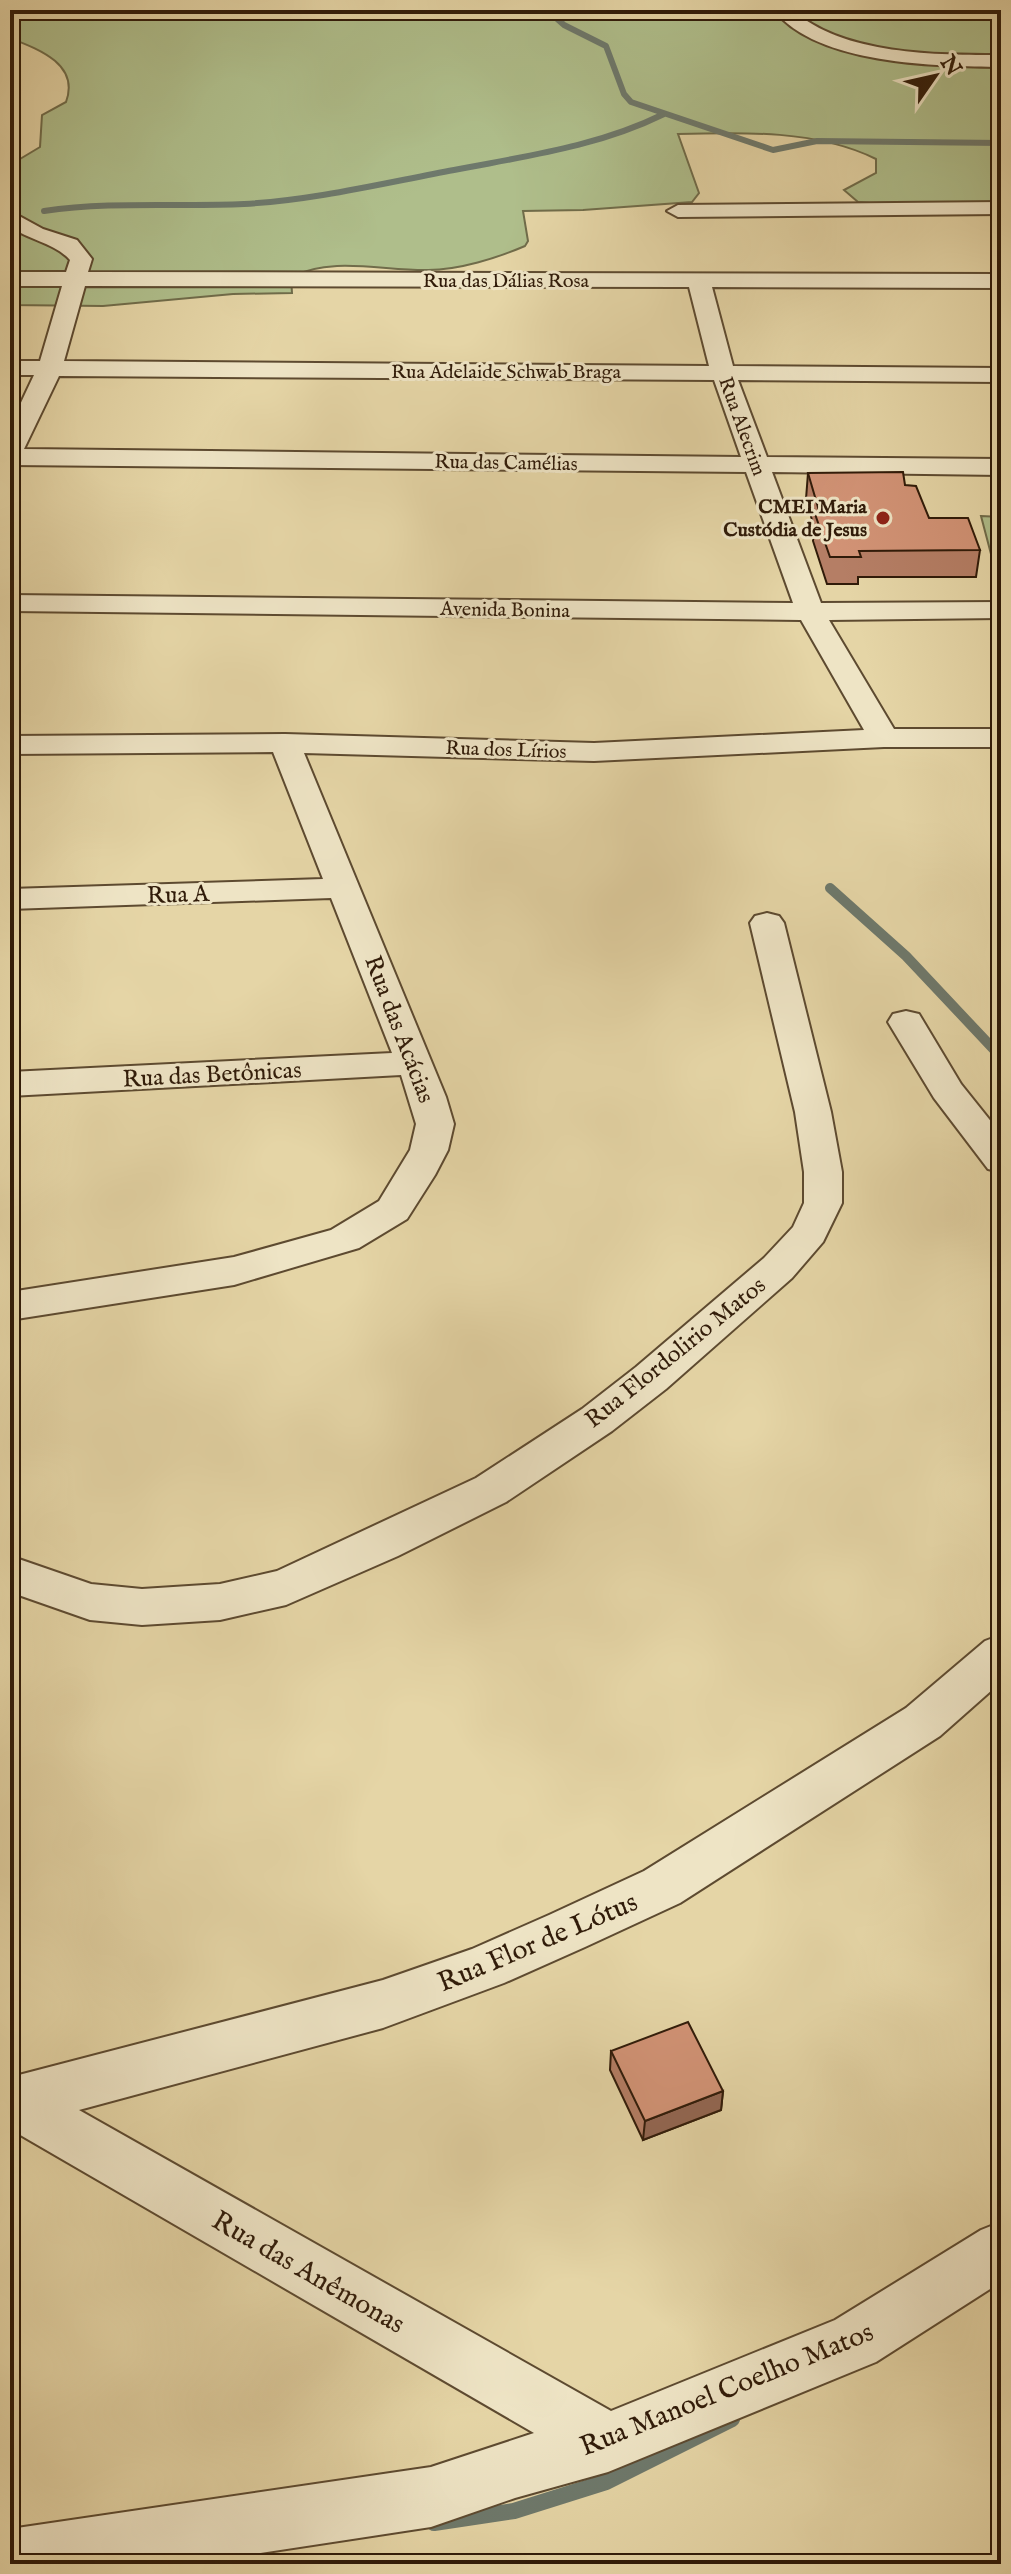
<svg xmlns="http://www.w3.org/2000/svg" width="1011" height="2574" font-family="'IM FELL English',serif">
<rect width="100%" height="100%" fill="#e5d5a6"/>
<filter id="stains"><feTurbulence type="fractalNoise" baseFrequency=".0025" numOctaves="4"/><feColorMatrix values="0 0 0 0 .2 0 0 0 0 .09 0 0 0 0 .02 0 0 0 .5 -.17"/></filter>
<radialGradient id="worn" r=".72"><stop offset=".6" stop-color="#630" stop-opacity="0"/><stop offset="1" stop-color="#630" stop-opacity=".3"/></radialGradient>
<!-- green -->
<path fill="#afbe8b" stroke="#706c4a" stroke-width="2" d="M10,10h970l21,6v198l-143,-12 -14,-12 32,-17v-14c-58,-29 -133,-27 -198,-25l21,59 -7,9 -109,8 -60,1 5,30 -3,5c-28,12 -66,24 -97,24 -44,1 -96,-14 -137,7l1,16 -59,1 -130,12 -93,-1v-140l30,-18 2,-32 24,-13c14,-38 -28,-53 -56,-64z
M981,516l20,1v56h-5z"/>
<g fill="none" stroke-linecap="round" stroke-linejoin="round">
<!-- stream-far2 -->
<path stroke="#6e796c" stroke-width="6" d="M547,10l17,15 42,21 18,48 7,8 142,48 44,-9 184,2
M44,211c67,-10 133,-4 200,-7 71,-4 140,-21 210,-34 72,-14 143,-23 210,-56"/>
<!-- stream-far1 -->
<path stroke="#6e796c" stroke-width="10" d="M830,888l76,68 95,101"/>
<!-- stream -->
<path stroke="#6e796c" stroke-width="16" d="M434,2523l80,-12 92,-29 126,-63"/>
<defs>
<path id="street" d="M774,10h19c49,45 145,45 208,45v12c-64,-1 -184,-2 -227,-57z
M1001,202v12l-323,3 -11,-6 11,-6z
M10,211l33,18 34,11 15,19 -4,13 913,2v14l-289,-1 21,79 268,2v14l-263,-2 29,77 234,2v16l-229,-3 49,131 180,-1v16l-172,2 65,109h107v18h-117l-290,14 -290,-8 142,344 8,27 -6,26 -13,25 -28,44 -48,29 -125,37 -224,35v-28l224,-35 97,-27 48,-29 31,-51 6,-26 -15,-49 -391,21v-24l382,-19 -61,-155 -321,11v-20l313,-10 -50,-127 -263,2v-18l275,-2 309,9 270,-13 -63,-110 -791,-9v-16l783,8 -47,-131 -736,-7v-39l24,-51h-24v-14h30l22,-75h-52v-14h56l4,-12c-14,-16 -40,-20 -60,-33zM85,286l604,1 20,79 -645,-5zM59,376l655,4 27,77 -717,-8z
M767,913l12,3 5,7 47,189 11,60v31l-19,39 -31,36 -126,111 -54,42 -106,71 -108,54 -112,49 -66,15 -78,5 -52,-5 -80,-28v-36l81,28 51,5 78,-5 57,-13 199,-93 106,-69 54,-42 128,-109 29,-31 11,-24v-31l-9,-60 -45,-189 5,-7z
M906,1011l13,3 42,70 40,50v38l-13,-3 -54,-71 -46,-76 5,-8z
M1001,1635v47l-61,54 -260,167 -95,44 -81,36 -121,45 -304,82 532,301 224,-91 146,-90 20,-8v60l-125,80 -268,110 -93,26 -84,29 -242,37h-179v-35l421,-62 103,-34 -524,-304v-54l5,1 368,-96 89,-31 77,-34 95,-44 262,-163 79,-67z"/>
</defs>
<!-- street casing -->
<use href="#street" stroke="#5d4a30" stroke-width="4"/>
<!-- street -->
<use href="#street" fill="#eee4c5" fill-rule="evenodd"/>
</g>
<!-- wall -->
<path fill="#b57e65" stroke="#301b09" stroke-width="2" d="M808,473l97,12 24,33 51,32 -4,27h-118v7h-31l-14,-43 1,-14 -8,-28z
M611,2051l112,40 -2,19 -78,30 -33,-70z"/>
<!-- shaded-wall -->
<path fill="#936753" stroke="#301b09" stroke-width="2" d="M723,2091l-2,19 -78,30 2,-19z"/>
<!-- building -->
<path fill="#d29376" stroke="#301b09" stroke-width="2" d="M903,472l2,13 11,1 13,32h39l12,32 -121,1 2,6h-31l-15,-43h5l-12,-41z
M688,2022l35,69 -78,30 -34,-70z"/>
<!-- markers -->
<circle fill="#8f2418" stroke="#eee4c5" stroke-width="3" cx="883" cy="518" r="8"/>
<g text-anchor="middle" stroke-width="6" stroke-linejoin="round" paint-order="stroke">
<!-- far-street labels -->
<g font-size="20" fill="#301b09" stroke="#eee4c5">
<text x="506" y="287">Rua das Dálias Rosa</text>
<text x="506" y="378">Rua Adelaide Schwab Braga</text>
<text transform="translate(743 426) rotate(70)" y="7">Rua Alecrim</text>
<text transform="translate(506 462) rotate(1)" y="7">Rua das Camélias</text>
<text transform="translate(505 609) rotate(1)" y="7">Avenida Bonina</text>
<text transform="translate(506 749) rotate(2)" y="7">Rua dos Lírios</text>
</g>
<!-- far-poi labels -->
<g font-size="20" font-weight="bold" fill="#301b09" stroke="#eee4c5" text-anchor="end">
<text x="867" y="513">CMEI Maria<tspan x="867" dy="23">Custódia de Jesus</tspan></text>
</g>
<!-- street labels -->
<g font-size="24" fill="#301b09" stroke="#eee4c5">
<text transform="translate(178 894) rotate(-2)" y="8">Rua A</text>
<text transform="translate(400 1029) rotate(69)" y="8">Rua das Acácias</text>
<text transform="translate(212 1074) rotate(-3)" y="8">Rua das Betônicas</text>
<text transform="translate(675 1352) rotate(-39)" y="8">Rua Flordolirio Matos</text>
</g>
<!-- near-street labels -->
<g font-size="28" fill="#301b09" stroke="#eee4c5">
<text transform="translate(537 1941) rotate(-23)" y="10">Rua Flor de Lótus</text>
<text transform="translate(309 2271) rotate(30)" y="10">Rua das Anêmonas</text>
<text transform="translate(726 2388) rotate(-22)" y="10">Rua Manoel Coelho Matos</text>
</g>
</g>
<!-- margin -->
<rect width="1011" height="2574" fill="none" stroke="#e5d5a6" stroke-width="40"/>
<rect x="12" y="12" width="987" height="2550" fill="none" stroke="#301b09" stroke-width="4"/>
<rect x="20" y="20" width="971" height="2534" fill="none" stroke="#301b09" stroke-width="2"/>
<!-- north arrow -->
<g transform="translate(935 76) rotate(56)" stroke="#eee4c5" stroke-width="6" paint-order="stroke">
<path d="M0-6L14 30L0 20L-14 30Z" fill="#301b09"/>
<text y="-12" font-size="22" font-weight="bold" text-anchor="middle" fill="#301b09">N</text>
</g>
<rect width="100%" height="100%" filter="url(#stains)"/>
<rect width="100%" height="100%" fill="url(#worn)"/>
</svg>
